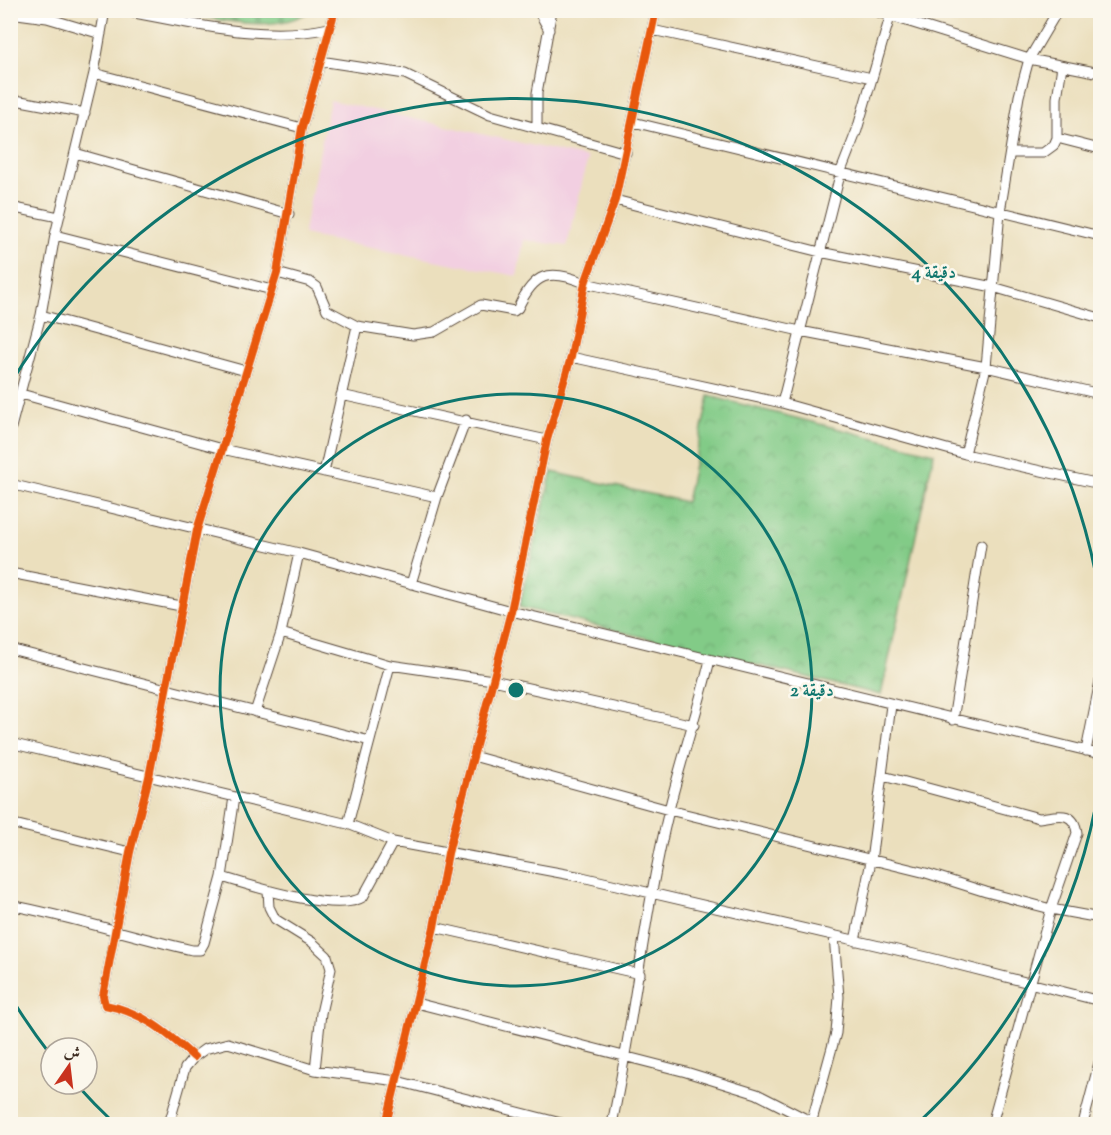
<svg xmlns="http://www.w3.org/2000/svg" width="1111" height="1135" font-family="'Sorts Mill Goudy',Amiri,serif">
<defs>
<pattern id="cemetery-stones" width="16" height="16" patternUnits="userSpaceOnUse" patternTransform="scale(1.5)"><rect width="16" height="16" fill="#82cb87"/><path d="M2 7V4a2 2 0 0 1 4 0v3zM10 15v-3a2 2 0 0 1 4 0v3z" fill="#71ae74"/></pattern>
<pattern id="park-crowns" width="20" height="18" patternUnits="userSpaceOnUse" patternTransform="scale(1.5)"><rect width="20" height="18" fill="#82cb87"/><path d="M2 6a3 3 0 1 1 6 0M12 15a3 3 0 1 1 6 0" fill="none" stroke="#71ae74"/></pattern>
</defs>
<rect width="100%" height="100%" fill="#fbf7ec"/>
<filter id="ink" filterUnits="userSpaceOnUse"><feTurbulence type="fractalNoise" baseFrequency=".0167" numOctaves="2"/><feDisplacementMap in="SourceGraphic" scale="12" xChannelSelector="R" yChannelSelector="G"/><feConvolveMatrix kernelMatrix="1 2 1 2 8 2 1 2 1" color-interpolation-filters="sRGB"/></filter>
<filter id="wash" filterUnits="userSpaceOnUse"><feTurbulence type="fractalNoise" baseFrequency=".008" numOctaves="4" result="noise"/><feDisplacementMap in="SourceGraphic" scale="24" xChannelSelector="R" yChannelSelector="G"/><feGaussianBlur stdDeviation="1.35" result="paint"/><feColorMatrix in="noise" values="0 0 0 0 0 0 0 0 0 0 0 0 0 0 0 0 0 1.4 0 .05"/><feComposite in="paint" operator="in"/></filter>
<g filter="url(#wash)">
<rect width="100%" height="100%" fill="#ebdfbd"/>
<!-- built -->
<path fill="#f2cfe1" d="M330,100l258,58 -21,88 -43,-6 -7,36 -214,-41z"/>
<!-- cemetery -->
<path fill="url(#cemetery-stones)" stroke="#5e7a52" stroke-width="1.5" d="M168,11h-1h143c-39,26 -99,5 -142,0z"/>
<!-- park -->
<path fill="url(#park-crowns)" stroke="#5e7a52" stroke-width="1.5" d="M709,396l225,57 -53,242 -362,-88 33,-135 134,30z"/>
</g>
<g filter="url(#ink)">
<g fill="none" stroke-linecap="round" stroke-linejoin="round">
<defs>
<path id="street" d="M119,10c68,12 142,33 210,18
M538,10l11,20
M871,10l158,49 71,14
M10,13l37,5 54,16
M652,30l220,48
M320,61l85,13 85,41 136,38
M94,73l208,55
M10,99l75,14
M633,122l467,114
M537,128v-35l15,-83
M1057,138l43,11
M75,153l214,61
M1010,153h33l11,-8 3,-7v-40l5,-32
M615,200l205,52 173,35 107,31
M10,207l49,10
M55,235l217,55
M277,273l33,9 7,5 10,23 30,16 56,9 21,-3 47,-27 33,6 4,-3c16,-35 31,-40 67,-25l215,48 186,36 114,27
M41,315l205,56
M571,357l211,46 183,51 135,30
M21,394l201,55 215,48
M341,395l206,45
M782,403l59,-232 16,-41 35,-120
M10,431l31,-116 14,-80 39,-162 11,-63
M965,454l21,-87 14,-155 19,-116 10,-37 29,-49
M324,472l33,-146
M10,484l289,69 212,58 589,143
M10,573l171,33
M411,584l26,-87 29,-77
M281,633l109,32 103,15 201,45
M10,649l360,92
M255,712l26,-79 18,-80
M953,720l28,-175
M10,743l338,81 45,18 189,35 345,80 173,44
M1086,751l14,-70
M473,756l196,54 257,63 60,19 65,17 26,-76c-3,-24 -20,-17 -38,-15l-156,-42
M10,823l120,29
M348,824l42,-159
M222,877c29,9 116,37 141,20l30,-55
M268,891l1,16 6,12 37,23 15,14 4,13 -10,44 -6,57
M10,905c62,12 121,31 182,45h8l4,-7 18,-66 12,-80
M434,927l206,47
M855,941l16,-80 20,-156
M416,1003l270,69 71,22 55,28
M194,1057c-28,-25 -51,-45 -89,-52l-2,-9 27,-144 19,-75 48,-247 80,-257 25,-145 33,-118
M169,1124l16,-56 9,-11 11,-8 23,-6 87,27 82,11 168,43
M386,1124l48,-197 14,-74 63,-242 36,-171 24,-83 14,-74 30,-83 41,-190
M612,1124c22,-104 32,-211 57,-314 12,-50 29,-100 41,-150
M811,1124l25,-91 3,-36 -5,-61
M992,1124l59,-215 49,9
M1083,1124l17,-65"/>
</defs>
<!-- street casing -->
<use href="#street" stroke="#554536" stroke-width="11"/>
<!-- street -->
<use href="#street" stroke="#fff" stroke-width="9"/>
<defs>
<path id="cycleway" d="M194,1057c-28,-25 -51,-45 -89,-52l-2,-9 27,-144 19,-75 48,-247 80,-257 25,-145 33,-118
M386,1124l48,-197 14,-74 63,-242 36,-171 24,-83 14,-74 30,-83 41,-190"/>
</defs>
<!-- cycleway casing -->
<use href="#cycleway" stroke="#fbf7ec" stroke-width="11"/>
<!-- cycleway -->
<use href="#cycleway" stroke="#e8590c" stroke-width="8"/>
</g>
</g>
<!-- distance rings -->
<g fill="none" stroke="#0f766e" stroke-width="3">
<circle cx="516" cy="690" r="296"/>
<path d="M1100 782A591 591 0 0 1 919 1122M113 1122A591 591 0 0 1 77 1085M50 1054A591 591 0 0 1 12 999M12 381A591 591 0 0 1 1100 598"/>
</g>
<circle cx="516" cy="690" r="9" fill="#0f766e" stroke="#fbf7ec" stroke-width="3"/>
<g font-size="18" text-anchor="middle" font-weight="bold" fill="#0f766e" stroke="#fbf7ec" stroke-width="5" stroke-linejoin="round" paint-order="stroke">
<text x="934" y="278">4 دقيقة</text>
<text x="812" y="696">2 دقيقة</text>
</g>
<!-- margin -->
<rect width="1111" height="1135" fill="none" stroke="#fbf7ec" stroke-width="36"/>
<!-- north arrow -->
<g transform="translate(69 1066) rotate(14)"><circle r="28" fill="#fbf7ec" stroke="#aea59a" stroke-width="1.5"/>
<path d="M0-4.5L10 22L0 15L-10 22Z" fill="#c8321e"/>
<text y="-9" font-size="16" font-weight="bold" text-anchor="middle" fill="#3b2a1e">ش</text>
</g>
</svg>
